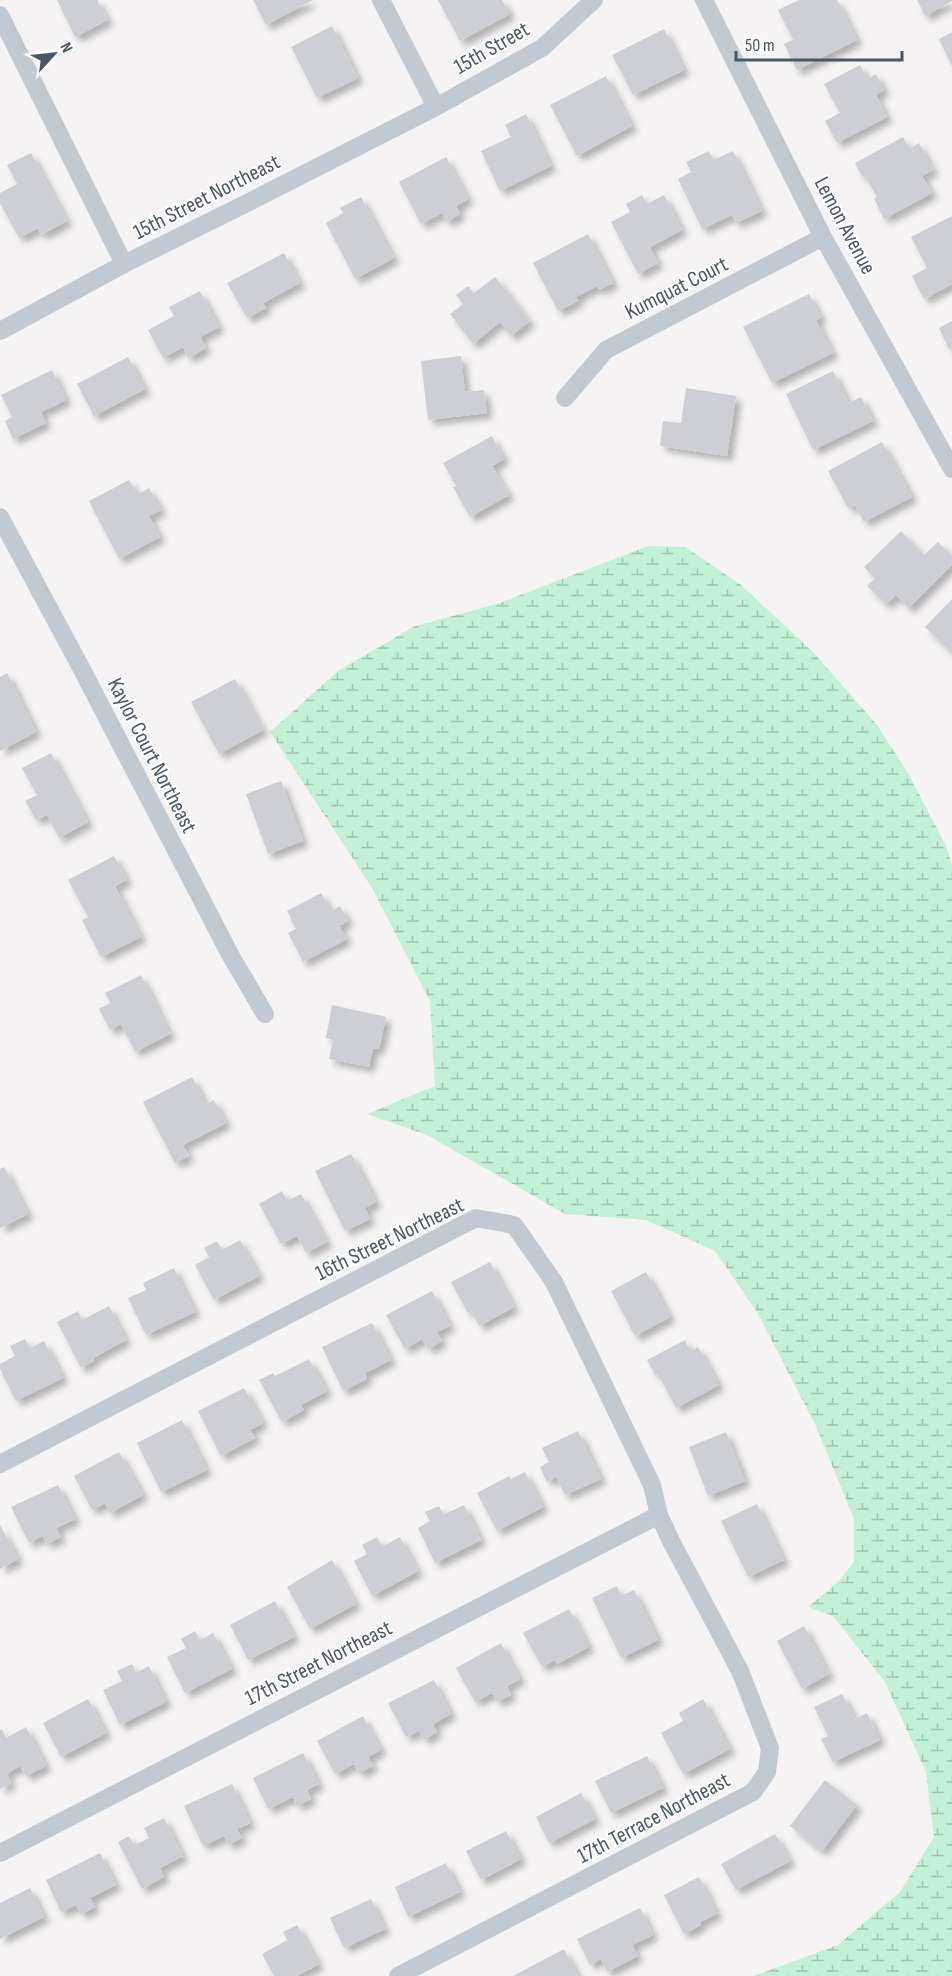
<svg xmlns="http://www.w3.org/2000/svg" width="952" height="1976" font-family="'Sofia Sans Condensed',sans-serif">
<defs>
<pattern id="wetland-marsh" width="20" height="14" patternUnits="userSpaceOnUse" patternTransform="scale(1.5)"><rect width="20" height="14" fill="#c3f1d5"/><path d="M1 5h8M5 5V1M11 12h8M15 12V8" fill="none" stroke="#a0c6b0"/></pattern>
<filter id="shadow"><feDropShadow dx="5.5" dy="5.5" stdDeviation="3" flood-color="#0004"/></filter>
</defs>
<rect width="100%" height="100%" fill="#f5f3f3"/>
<!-- wetland -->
<path fill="url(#wetland-marsh)" d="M648,546l37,1 56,38 71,66 65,74 32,50 37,71 6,19v1111h-198l84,-31 62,-53 34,-55 -8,-65 -41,-90 -52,-66 -25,-9 30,-25 16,-20v-43l-39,-95 -58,-112 -42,-61 -69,-31 -81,-6 -138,-79 -60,-21 68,-28 -5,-85 -58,-113 -102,-156 68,-61 77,-45 82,-22z"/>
<!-- building -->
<path fill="#cdcfd5" filter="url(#shadow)" d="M57,0h40l11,20 -33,17z
M253,0h60l-47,25z
M438,0h64l8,14 -50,27z
M799,0h38l20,40 -60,30 -13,-26 9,-4 -15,-30z
M917,0h35v1l-27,15z
M332,26l26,52 -41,20 -26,-51z
M664,29l20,41 -51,25 -21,-40z
M952,32v34l-13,-27z
M860,65l7,14 9,-5 8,16 -8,5 11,22 -50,26 -12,-22 15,-8 -16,-29z
M606,76l26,50 -55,30 -27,-51z
M526,114l25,52 -51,25 -19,-40 30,-14 -6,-12z
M903,137l6,12 10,-6 14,27 -11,6 10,17 -48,26 -10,-21 3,-1 -12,-22 -3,2 -7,-14z
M709,151l5,9 19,-9 29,60 -26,12 -4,-8 -30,14 -24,-50 13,-7 -5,-10z
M31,153l36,68 -26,14 -3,-7 -19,10 -19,-35v-10l17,-9 -10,-19z
M446,157l22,42 -12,7 4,8 -14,8 -4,-9 -21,11 -22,-42z
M642,195l5,9 17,-9 18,35 -32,17 8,16 -20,11 -27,-52 19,-10 -4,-8z
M361,197l33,61 -39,21 -29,-56 17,-10 -3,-5z
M952,216v68l-28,15 -12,-23 15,-8 -16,-31z
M588,234l25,49 -14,7 -2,-4 -21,11 2,4 -20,10 -25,-48z
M284,253l16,30 -37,20 3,5 -19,10 -20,-35z
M495,277l35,44 -19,15 -11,-14 -27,22 -23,-30 13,-10 -7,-9 12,-9 6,7z
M200,291l19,36 -19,10 6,11 -18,10 -5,-11 -20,11 -15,-28 26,-14 -5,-9z
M809,294l12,24 -5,2 17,33 -61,30 -29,-56z
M952,321v26l-3,2 -10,-21z
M461,356l4,36 19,-2 3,23 -59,7 -7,-59z
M128,357l17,32 -51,27 -17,-32z
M52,370l14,30 -25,12 5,11 -33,16 -8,-18 7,-4 -11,-22z
M833,371l16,32 12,-6 12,24 -60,29 -27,-56z
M686,388l50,8 -9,60 -67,-10 3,-25 18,2z
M492,436l12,23 -12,7 17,29 -39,22 -17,-30 3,-1 -13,-23z
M882,442l30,55 -48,25 -9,-17 -7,3 -20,-37z
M129,480l8,15 12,-7 12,22 -12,6 11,21 -41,22 -30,-58z
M901,531l23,24 14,-13 14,14v9l-43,43 -13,-13 -10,9 -19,-18 8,-8 -11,-11z
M952,599v54l-27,-26z
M7,673l29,59 -36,19v-74z
M235,679l28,51 -44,24 -28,-52z
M51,753l37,69 -29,16 -12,-23 -11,5 -11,-19 12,-6 -15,-27z
M281,781l22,60 -35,13 -22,-60z
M114,856l13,24 -12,6 26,51 -40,20 -19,-37 6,-3 -20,-37z
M321,893l10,18 9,-5 8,15 -9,5 8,13 -44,23 -15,-29 8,-4 -9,-18z
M141,975l29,59 -35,18 -14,-28 -11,6 -11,-21 11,-6 -5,-10z
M332,1005l54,12 -7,32 -6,-1 -4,19 -40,-8 4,-19 -7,-2z
M192,1077l14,27 8,-4 12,23 -43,22 6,11 -14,7 -32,-61z
M351,1154l25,48 -11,6 5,11 -25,12 -30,-60z
M4,1167l24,47 -28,14v-59z
M282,1191l5,10 14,-7 26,48 -21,11 -9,-17 -16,8 -22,-40z
M240,1240l19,36 -45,24 -19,-35 14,-8 -5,-9 13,-7 5,9z
M490,1262l24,45 -35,19 -7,-15 -4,2 -17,-31z
M174,1268l21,44 -49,23 -18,-37 18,-8 -3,-7z
M646,1272l24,45 -35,19 -24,-45z
M432,1291l18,35 -13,6 5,9 -14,8 -6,-10 -17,10 -19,-34z
M109,1306l17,34 -33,18 1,3 -13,7 -24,-46 21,-11 4,9z
M372,1323l19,37 -26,13 2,6 -24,12 -21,-44z
M25,1339l5,9 14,-7 19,37 -47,23 -16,-32v-5l15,-8 -5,-10z
M685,1340l5,11 8,-4 21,38 -43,23 -18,-34 -3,1 -8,-15z
M309,1359l18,32 -26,14 3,5 -22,12 -23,-42 14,-7 2,3z
M244,1388l19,35 -13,7 5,8 -34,18 -23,-45z
M182,1420l25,50 -46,22 -24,-49z
M578,1431l23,48 -36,16 -9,-18 -9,5 -7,-15 9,-5 -7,-14z
M726,1432l19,49 -37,15 -19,-49z
M119,1452l24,43 -33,18 -5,-10 -13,7 -18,-34z
M525,1472l18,35 -46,24 -20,-38 32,-17 2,3z
M58,1485l17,34 -19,9 5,9 -15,7 -3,-8 -14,7 -18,-36z
M757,1504l27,56 -36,17 -27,-56z
M464,1505l17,35 -46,23 -17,-35 12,-7 -5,-9 14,-6 4,9z
M0,1525l18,34 -18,10z
M377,1537l5,10 18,-10 18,34 -46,25 -18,-35 13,-7 -5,-9z
M332,1560l24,44 -46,25 -23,-42z
M617,1586l4,10 13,-6 24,50 -37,18 -29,-60z
M275,1601l19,36 -46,23 -18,-35z
M569,1609l20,38 -32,17 -2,-4 -13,7 -19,-34z
M804,1626l25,48 -27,15 -25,-48z
M195,1631l5,9 13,-7 19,36 -47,24 -18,-36 19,-9 -5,-9z
M501,1643l19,36 -13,7 4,9 -14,7 -5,-9 -17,9 -19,-34z
M132,1664l4,9 13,-7 17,36 -46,23 -17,-35 19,-9 -5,-10z
M434,1680l17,34 -18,10 4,8 -13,8 -5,-9 -13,6 -18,-34z
M842,1694l13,25 12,-6 13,27 -47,22 -12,-23 7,-3 -14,-29z
M88,1699l18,34 -45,24 -18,-34z
M703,1699l27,50 -47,25 -22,-41 22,-12 -4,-8z
M363,1716l18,34 -13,7 5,9 -14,7 -5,-9 -19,10 -18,-33z
M26,1727l20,39 -20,10 -6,-10 -14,8 5,9 -11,6v-59l2,-1 4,9z
M303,1753l16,31 -12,6 4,9 -14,7 -4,-9 -25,12 -15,-31z
M647,1756l16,32 -52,25 -16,-32z
M825,1780l32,25 -35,46 -32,-25z
M232,1784l18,39 -13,6 5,9 -14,7 -4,-9 -21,10 -19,-40z
M581,1793l14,26 -46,24 -13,-26z
M164,1818l19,38 -23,12 4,9 -22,12 -24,-47 11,-6 5,9 15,-7 -5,-10z
M506,1831l15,28 -40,21 -15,-29z
M775,1834l15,27 -54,29 -15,-26z
M100,1853l16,32 -26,13 5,9 -14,7 -5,-9 -15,7 -15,-32z
M446,1863l14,29 -52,25 -13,-30z
M699,1877l18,37 -17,8 1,3 -17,9 -20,-39z
M30,1888l14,29 -44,22v-36z
M371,1899l14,30 -41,19 -14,-30z
M640,1908l13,27 -21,10 6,11 -31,16 -6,-13 -11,6 -13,-26z
M297,1925l22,39 -22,12h-23l-12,-22 25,-14 -4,-8z
M564,1949l14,27h-65z"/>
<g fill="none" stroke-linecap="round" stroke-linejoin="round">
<!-- street -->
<path stroke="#c1cad2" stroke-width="18" d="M381,0l55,107
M704,0l119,237 129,232
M0,15l124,249
M0,331l124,-67 119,-59 193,-98 106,-59 52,-48
M565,398l41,-48 217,-113
M0,517l78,145 154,296 33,56
M0,1464l476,-246 38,7 40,57 98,203 7,30 12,26 69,130 30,77 -3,24 -14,20 -355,184
M0,1853l659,-338"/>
</g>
<g text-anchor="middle" stroke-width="4.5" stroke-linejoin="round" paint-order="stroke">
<!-- street labels -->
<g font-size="22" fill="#4a5661" stroke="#fff">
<text transform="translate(491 47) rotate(-30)" y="8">15th Street</text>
<text transform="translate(206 196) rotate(-27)" y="8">15th Street Northeast</text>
<text transform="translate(846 225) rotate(62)" y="8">Lemon Avenue</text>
<text transform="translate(676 287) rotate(-27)" y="8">Kumquat Court</text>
<text transform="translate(153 755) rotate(63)" y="8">Kaylor Court Northeast</text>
<text transform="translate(389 1238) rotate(-26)" y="8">16th Street Northeast</text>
<text transform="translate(318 1662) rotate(-27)" y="8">17th Street Northeast</text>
<text transform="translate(653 1817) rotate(-28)" y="8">17th Terrace Northeast</text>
</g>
</g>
<!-- north arrow -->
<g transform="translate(54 54) rotate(63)" stroke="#ffffff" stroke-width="4.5" paint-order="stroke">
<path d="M0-4.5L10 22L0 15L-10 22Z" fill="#4a5661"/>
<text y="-9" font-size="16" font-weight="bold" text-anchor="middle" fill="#4a5661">N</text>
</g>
<!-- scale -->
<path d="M736 51v9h166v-9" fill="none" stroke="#4a5661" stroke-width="3"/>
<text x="745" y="51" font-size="18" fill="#4a5661" stroke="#ffffff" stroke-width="4.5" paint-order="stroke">50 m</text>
</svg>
